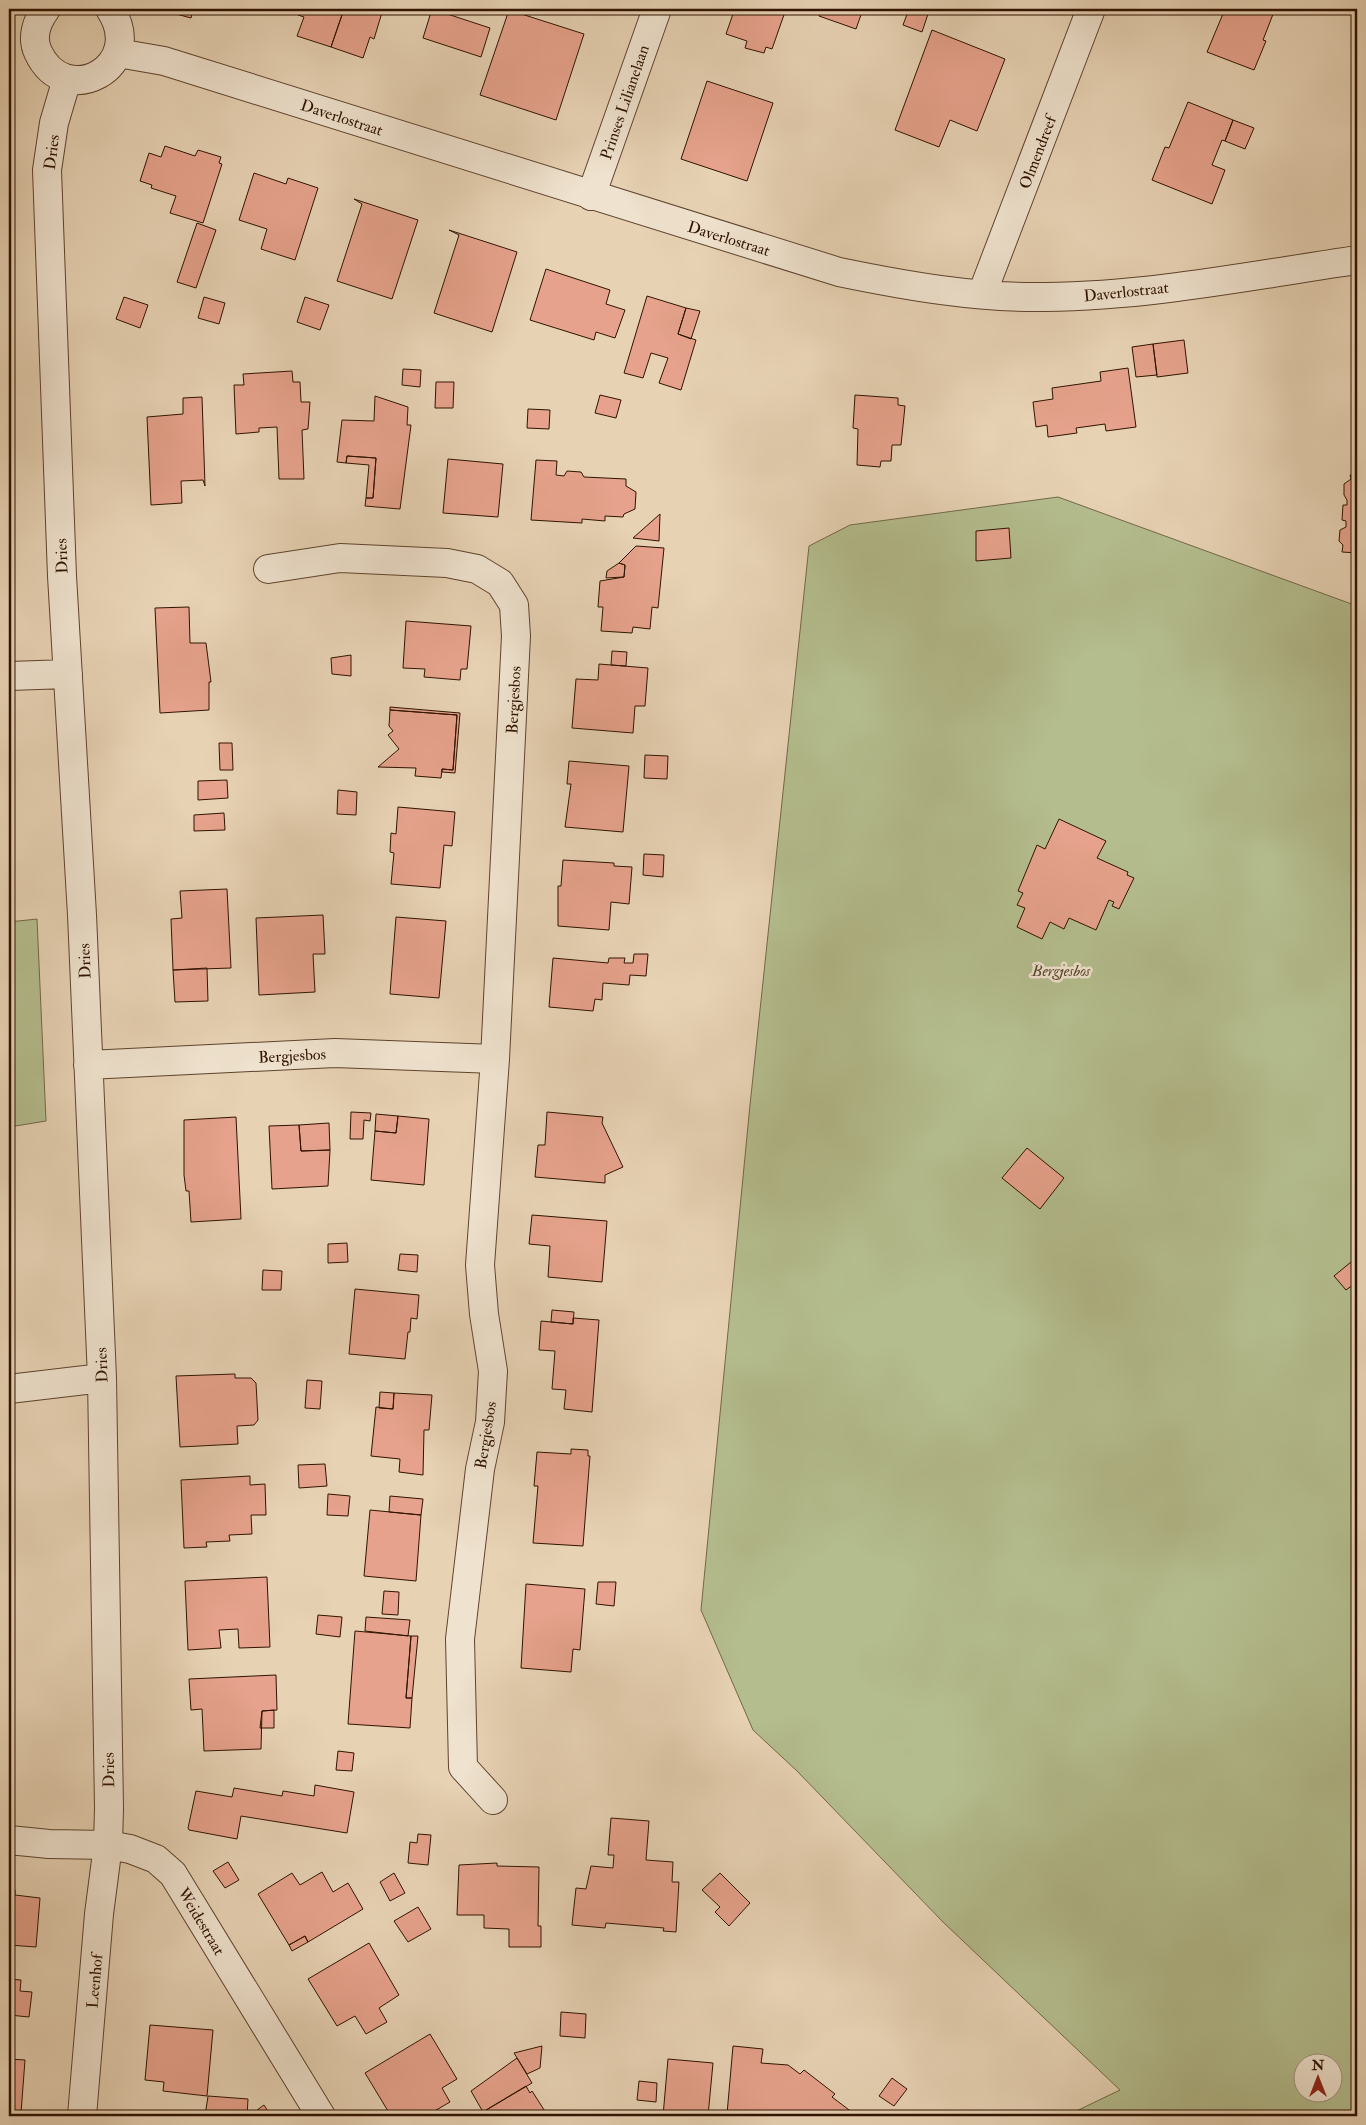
<svg xmlns="http://www.w3.org/2000/svg" width="1366" height="2125" font-family="'IM FELL Double Pica',serif">
<rect width="100%" height="100%" fill="#e7d2b4"/>
<filter id="stains"><feTurbulence type="fractalNoise" baseFrequency=".004" numOctaves="4"/><feColorMatrix values="0 0 0 0 .2 0 0 0 0 .09 0 0 0 0 .02 0 0 0 .5 -.17"/></filter>
<radialGradient id="worn" r=".72"><stop offset=".6" stop-color="#630" stop-opacity="0"/><stop offset="1" stop-color="#630" stop-opacity=".3"/></radialGradient>
<!-- green -->
<path fill="#b4bd8e" stroke="#726847" fill-rule="evenodd" d="M1058,497l299,109v1510h-291l54,-26 -177,-168 -146,-151 -44,-41 -52,-120 49,-505 59,-559 41,-21zM1304,2062h30v30h-30z
M37,919l9,202 -37,6v-205z"/>
<!-- building -->
<path fill="#e6a28c" stroke="#301300" d="M166,9h27l-2,9 -26,-7z
M300,9h44l-13,38 -34,-11 7,-19 -6,-2z
M344,9h39l-9,30 -4,-2 -7,21 -32,-11z
M432,9l58,19 -9,29 -58,-19z
M786,9l-14,40 -6,-2 -2,6 -19,-5 2,-7 -21,-7 8,-23 -3,-2z
M822,9h41l-7,20 -37,-13z
M909,9l19,5 -6,18 -19,-7z
M1225,9h50l-12,31 3,1 -12,29 -47,-18z
M509,10l75,24 -28,86 -76,-25z
M932,30l73,29 -28,72 -27,-11 -11,27 -44,-17z
M707,81l66,22 -26,78 -66,-22z
M1188,102l45,18 -8,21 -3,-1 -10,25 13,5 -13,34 -60,-24 13,-33 4,1z
M1233,120l21,8 -9,21 -20,-8z
M165,146l30,10 3,-6 23,7 -2,6 3,1 -19,59 -33,-10 6,-17 -25,-8 1,-3 -12,-4 9,-28 12,4z
M1357,154v17l-5,-2z
M254,173l32,11 2,-6 30,10 -23,72 -34,-11 6,-20 -28,-9z
M354,199l64,21 -26,79 -55,-18 25,-77z
M197,223l19,7 -20,58 -19,-6z
M449,230l68,22 -25,80 -58,-19 25,-78z
M546,269l64,21 -4,14 19,6 -10,28 -19,-6 -2,8 -64,-20z
M647,296l39,12 -8,26 18,6 -15,50 -22,-7 9,-25 -17,-5 -8,25 -19,-5z
M124,297l24,8 -8,23 -24,-9z
M204,297l21,6 -6,21 -21,-6z
M305,297l24,8 -9,25 -23,-8z
M686,308l14,3 -9,28 -13,-5z
M1184,340l4,33 -31,4 -4,-33z
M1153,344l4,31 -21,2 -4,-30z
M1128,368l8,59 -30,4 -1,-7 -29,4 1,5 -29,4 -1,-12 -11,2 -3,-25 20,-3 -1,-11 49,-7 -1,-9z
M403,369l18,1 -1,17 -18,-2z
M292,371l1,11h7l1,20h9l-2,27 -6,1 2,49h-25l-2,-52 -18,1v4l-23,2 -2,-49h10l-1,-11z
M436,382h18l-1,26h-18z
M600,395l21,5 -5,18 -21,-5z
M855,395l43,3v7l7,1 -4,39h-9l-1,16h-10l-1,6 -23,-2 1,-36 -5,-1z
M375,396l33,11 -1,18h4l-11,84 -35,-3 1,-8h7l3,-40 -29,-2 -1,7 -9,-1 5,-42 32,1z
M202,397l3,89 -2,-6 -22,1 1,22 -31,2 -4,-88 36,-3v-16z
M528,409l22,1 -1,19 -22,-1z
M347,456l29,2 -3,40h-7l3,-33 -23,-2z
M448,459l55,5 -5,53 -55,-4z
M536,460l21,1 -1,14 8,1 3,-5 14,1 3,5 42,2v7l10,6 -1,17 -11,5 -1,3 -18,-1v5l-23,-2v4l-51,-3z
M1350,475h7v78l-15,-1 1,-7 -4,-4 1,-11 6,-3v-6l-4,-1 1,-15h4v-5l-3,-5v-11l7,-5z
M660,514l-1,27 -26,-3z
M1009,528l2,30 -35,3v-30z
M636,546l28,2 -6,60 -6,-1 -2,22 -17,-2 -1,6 -31,-2 2,-24h-5l2,-26 24,-4 1,-12 -6,-2z
M619,563l6,2 -1,12 -18,1 1,-7z
M189,607l1,36h16l5,39h-2v28l-49,3 -5,-105z
M406,621l65,5 -4,43h-6l-1,11 -36,-3 1,-8 -22,-1z
M612,651l15,1 -1,14 -15,-1z
M351,655v21l-19,-2 -1,-16z
M599,664l49,4 -3,38h-10l-2,27 -61,-5 4,-49 22,1z
M390,707l70,6 -5,60 -13,-1v-3l11,1 4,-55 -67,-5z
M390,710l67,5 -4,55 -11,-1 -1,9 -26,-2 1,-8 -38,-1 21,-18 -11,-14 5,-4 -4,-5z
M219,743h13l1,27h-13z
M645,755l23,1 -1,23 -23,-1z
M569,761l60,5 -6,66 -58,-5 6,-43h-4z
M227,780l1,18 -30,2v-19z
M338,790l19,2 -1,23 -19,-1z
M398,807l57,5 -3,34 -8,-1 -4,43 -49,-4 3,-31 -4,-1 1,-19 5,1z
M224,813l1,17 -31,1v-16z
M1059,819l47,22 -9,17 31,14 -1,3 7,3 -15,31 -7,-3 2,-4 -5,-2 -13,30 -27,-12 -5,11 -14,-7 -8,17 -25,-12 8,-19 -8,-3 6,-12 -5,-2 19,-46 8,4z
M644,854l20,1 -1,22 -20,-2z
M563,860l51,3v3l18,1 -3,37 -18,-2 -2,28 -51,-4v-40h3z
M227,889l4,79 -58,2 -2,-51 11,-1 -2,-27z
M323,915l2,39h-12l2,38 -56,3 -3,-77z
M396,917l50,4 -7,77 -49,-4z
M634,954h14l-2,22 -16,-1 -1,10 -26,-2 -1,17 -7,-1 -2,12 -44,-4 4,-49 55,5 1,-5h16l-1,5h9z
M207,968l1,33 -33,1 -2,-32z
M351,1112l20,1 -1,8 -6,-1 -1,19h-13z
M547,1112l56,5 -1,6 21,44 -18,8v8l-70,-6 3,-32h7z
M376,1114l22,2 -2,17 -21,-2z
M398,1116l31,3 -5,66 -53,-5 4,-49 21,2z
M236,1117l5,102 -50,3 -2,-31h-3l-2,-16v-55z
M329,1123l1,27 -29,1 -2,-26z
M299,1125l2,26 29,-1 -2,36 -56,3 -3,-63z
M1027,1148l37,30 -24,31 -38,-31z
M532,1215l75,6 -5,61 -54,-5 2,-31 -21,-2z
M347,1243l1,19 -20,1v-19z
M400,1254l18,1 -1,17 -19,-2z
M1351,1262l6,8v12l-11,8 -12,-14z
M263,1270l19,1 -1,19h-19z
M355,1289l64,6 -2,24 -6,-1 -1,14h-2l-3,27 -56,-5z
M552,1310l22,2 -1,12 -22,-2z
M573,1318l26,2 -7,92 -28,-3 2,-19 -14,-1 3,-38 -16,-1 2,-29 32,3z
M235,1374v4h16l5,5 2,37 -4,5 -17,1 1,18 -58,3 -4,-71z
M307,1380l15,1 -2,28 -15,-1z
M380,1392l14,1 -1,16 -14,-1z
M394,1393l38,2 -3,35h-5l-1,45 -24,-3 1,-13 -29,-3 5,-49 17,2z
M571,1449l17,1v6h2l-7,90 -50,-3 5,-57h-4l3,-34 34,2z
M325,1464l2,22 -28,2 -1,-23z
M250,1476v9l15,-1 1,31h-15l1,19 -23,1 1,6 -24,1 1,5 -23,1 -3,-68z
M328,1494l22,2 -2,20 -21,-1z
M390,1496l33,3 -2,16 -32,-3z
M370,1510l51,5 -5,66 -52,-5z
M267,1577l3,70 -31,1 -1,-19 -19,1 2,18 -33,2 -3,-69z
M598,1582h18l-2,24 -18,-2z
M526,1584l59,5 -5,61 -7,-1 -2,23 -50,-4z
M384,1591l15,1 -1,23 -16,-1z
M318,1615l24,2 -2,20 -24,-3z
M366,1617l44,3 -2,16 -43,-5z
M355,1631l56,5 -5,62h6l-2,30 -62,-4z
M411,1636h7l-6,62h-6z
M276,1675l1,35 -15,1 -1,38 -57,2 -2,-42 -11,1 -2,-31z
M274,1710v18h-14l2,-17z
M338,1751l16,2 -2,18 -16,-1z
M315,1785l39,7 -7,41 -106,-17 -4,23 -48,-9 -1,-2 8,-37 36,6 2,-9 48,8 1,-5 31,5z
M611,1818l38,3 -3,39 27,2 -1,20h7l-3,50 -13,-1 1,-3 -58,-5 -1,5 -33,-3 4,-37 10,1 5,-23 22,2 1,-13h-6z
M418,1834l13,1 -3,30 -20,-2 2,-21 7,1z
M228,1862l11,18 -14,8 -12,-17z
M497,1863v3l42,1 -1,59h3v21h-32v-18l-25,-1v-13h-27l2,-50z
M322,1872l11,20 15,-9 15,26 -55,33 -3,-6 -16,9 -31,-51 34,-21 8,12z
M394,1873l11,20 -15,8 -10,-19z
M720,1873l30,30 -21,23 -14,-14 5,-5 -18,-17z
M9,1889l6,1v5l25,3 -4,49 -27,-2z
M418,1907l13,22 -23,13 -14,-21z
M305,1936l3,6 -16,9 -3,-6z
M369,1943l30,52 -20,13 8,14 -21,12 -11,-18 -18,10 -29,-47z
M9,1979l12,1 -1,11 12,1 -3,25 -20,-2z
M561,2012l25,2 -1,24 -25,-2z
M150,2025l63,5 -6,66 -44,-5 1,-9 -19,-2z
M430,2034l27,45 -15,9 8,14 -24,14h-35l-26,-43z
M542,2046l-2,22 -13,6 -13,-21z
M733,2046l30,3 -2,14 27,2 12,9 4,-4 31,24 -3,3 25,19h-103l-27,-2z
M517,2058l15,25 -49,29 -12,-21z
M9,2059l16,1 -4,53 -12,-1z
M668,2059l45,4 -5,53h-45z
M892,2078l15,11 -13,17 -15,-10z
M639,2081l18,2 -1,19 -19,-2z
M526,2086l4,7 2,-2 16,25h-72z
M208,2096l40,3 -1,17h-42z
M264,2105l7,11h-22z"/>
<g fill="none" stroke-linecap="round" stroke-linejoin="round">
<defs>
<path id="minor" d="M46,9c-9,12 -15,28 -8,43 27,59 110,15 72,-43
M118,53l46,8 675,211c68,14 137,26 206,25 105,-1 209,-22 312,-37
M67,79l-13,44 -7,47 15,406 20,339 20,463 7,430 -1,37 -9,69 -17,202
M591,196l66,-187
M982,294l109,-285
M268,569l72,-11 107,5 30,6 23,14 14,22 2,31 -21,423 -15,206 4,49 9,57 -3,51 -10,47 -20,170 3,128 30,33
M9,676l59,-2
M88,1065l247,-12 160,6
M9,1389l93,-11
M9,1840l40,4 59,1 22,4 26,10 17,15 148,242"/>
</defs>
<!-- minor casing -->
<use href="#minor" stroke="#5e432d" stroke-width="30"/>
<!-- minor -->
<use href="#minor" stroke="#efe2ce" stroke-width="28"/>
</g>
<g text-anchor="middle" stroke-width="5" stroke-linejoin="round" paint-order="stroke">
<!-- street labels -->
<g font-size="16" fill="#301300" stroke="#efe2ce">
<text transform="translate(624 102) rotate(-71)" y="6">Prinses Lilianelaan</text>
<text transform="translate(342 117) rotate(18)" y="6">Daverlostraat</text>
<text transform="translate(51 152) rotate(-83)" y="6">Dries</text>
<text transform="translate(1037 152) rotate(-69)" y="6">Olmendreef</text>
<text transform="translate(729 238) rotate(17)" y="6">Daverlostraat</text>
<text transform="translate(1126 291) rotate(-6)" y="6">Daverlostraat</text>
<text transform="translate(61 556) rotate(-92)" y="6">Dries</text>
<text transform="translate(513 700) rotate(-87)" y="6">Bergjesbos</text>
<text transform="translate(84 961) rotate(-92)" y="6">Dries</text>
<text transform="translate(292 1055) rotate(-3)" y="6">Bergjesbos</text>
<text transform="translate(101 1365) rotate(-92)" y="6">Dries</text>
<text transform="translate(485 1435) rotate(-81)" y="6">Bergjesbos</text>
<text transform="translate(108 1770) rotate(-91)" y="6">Dries</text>
<text transform="translate(202 1921) rotate(59)" y="6">Weidestraat</text>
<text transform="translate(94 1981) rotate(-85)" y="6">Leenhof</text>
</g>
<!-- park labels -->
<g font-size="16" font-style="italic" fill="#58462b" stroke="#efe2ce">
<text x="1061" y="976">Bergjesbos</text>
</g>
</g>
<!-- margin -->
<rect width="1366" height="2125" fill="none" stroke="#e7d2b4" stroke-width="30"/>
<rect x="10" y="10" width="1346" height="2105" fill="none" stroke="#301300" stroke-width="2.5"/>
<rect x="15" y="15" width="1336" height="2095" fill="none" stroke="#301300"/>
<!-- north arrow -->
<g transform="translate(1318 2078)"><circle r="24" fill="#efe2ce" stroke="#a38f7c"/>
<path d="M0-4L9 19L0 12L-9 19Z" fill="#8f2418"/>
<text y="-8" font-size="14" font-weight="bold" text-anchor="middle" fill="#301300">N</text>
</g>
<rect width="100%" height="100%" filter="url(#stains)"/>
<rect width="100%" height="100%" fill="url(#worn)"/>
</svg>
